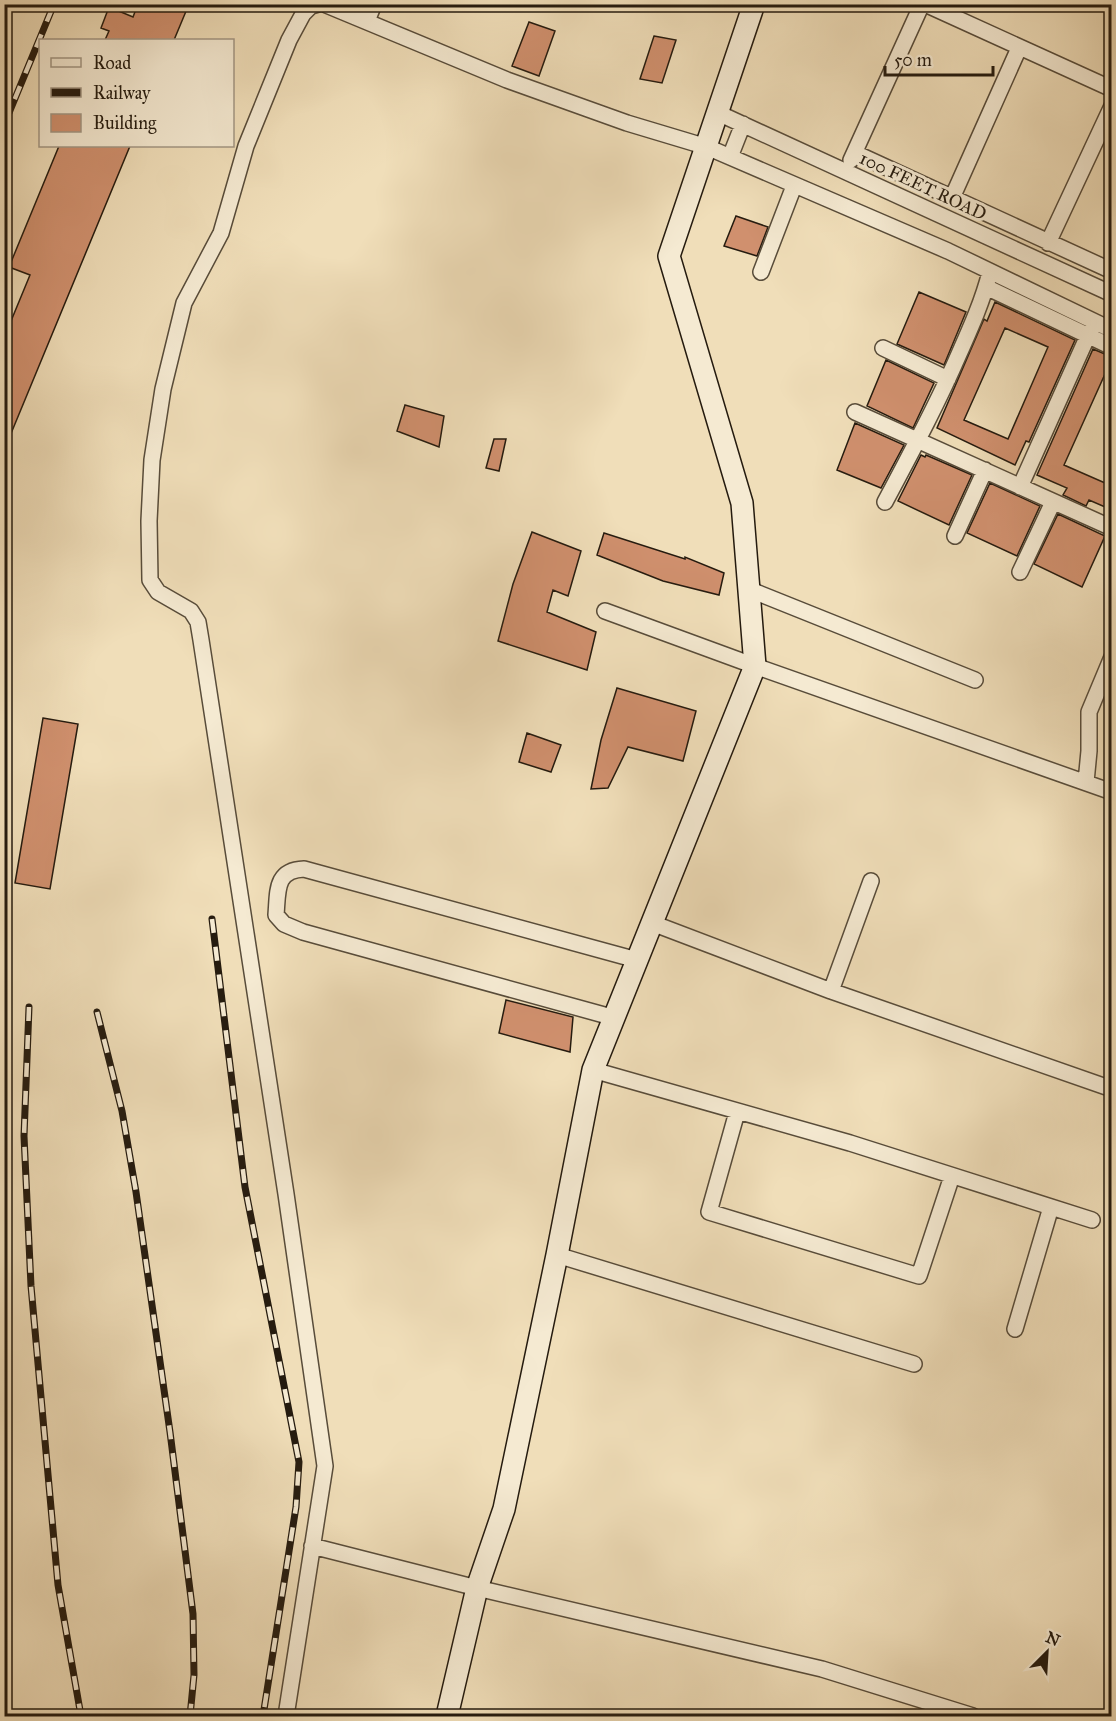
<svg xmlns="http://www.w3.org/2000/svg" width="1116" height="1721" font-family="'IM FELL Great Primer',serif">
<rect width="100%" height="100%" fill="#f0deb9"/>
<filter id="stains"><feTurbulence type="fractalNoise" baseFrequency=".00333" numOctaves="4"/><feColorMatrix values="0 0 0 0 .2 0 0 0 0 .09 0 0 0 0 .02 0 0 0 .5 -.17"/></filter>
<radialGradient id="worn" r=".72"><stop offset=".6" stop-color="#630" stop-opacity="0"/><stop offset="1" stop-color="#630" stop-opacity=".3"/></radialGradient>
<!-- building -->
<path fill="#d0906e" stroke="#251b0f" stroke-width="1.5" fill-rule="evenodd" d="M138,4h51l-15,36h-69l4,-9 -8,-3 8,-21 24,10z
M529,22l26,9 -16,45 -27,-10z
M654,36l22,4 -14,43 -22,-4z
M59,146h71l-125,302 -1,-110 26,-63 -21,-8z
M736,216l32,11 -11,29 -33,-10z
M919,292l47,20 -22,53 -47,-21z
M995,302l80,38 -46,102 -3,-1 -11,24 -78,-37 47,-109 3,2zM1005,328l43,19 -40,92 -44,-19z
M1093,349l19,8v20l-7,-3 -41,91 48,21v24l-23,-10 -3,6 -23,-11 4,-7 -30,-13z
M886,360l48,23 -21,45 -46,-22z
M405,405l39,11 -5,31 -42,-16z
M855,423l49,22 -23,43 -44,-18z
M494,439h12l-7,32 -13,-3z
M921,455l4,2 1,-2 46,20 -23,50 -51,-24z
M990,483l50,23 -23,50 -50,-23z
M1058,514l47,22 -23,51 -48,-23z
M532,532l49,19 -13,45 -15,-6 -6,22 49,20 -9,38 -89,-29 15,-57z
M604,533l81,26v-2l39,16 -5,22 -56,-14 -66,-26z
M617,688l79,23 -13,50 -55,-14 -20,41 -17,1 10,-49z
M43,718l35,6 -28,165 -35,-6z
M527,733l34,12 -10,27 -32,-10z
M506,1000l67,17 -3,35 -71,-19z"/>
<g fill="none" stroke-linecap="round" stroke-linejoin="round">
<defs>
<path id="street" d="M324,4l183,76 120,43 80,24 241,104 164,79
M925,4l187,85
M367,21l7,-17
M718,113l394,181
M855,153l257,118
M730,157l13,-33
M851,160l71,-156
M952,198l67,-150
M1048,243l64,-137
M761,272l33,-86
M986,287l126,60
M883,348l65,31
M855,412l257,116
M1020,487l74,-165
M885,502c26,-49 52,-97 74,-148 12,-27 24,-54 31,-82
M955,536l30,-66
M1020,572l33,-70
M748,589l227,91
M605,611l150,55 357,126
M1086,782l3,-31v-39l23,-55
M652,923l179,68 281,98
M831,991l40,-110
M615,1018l-312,-86 -19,-8 -8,-9c2,-24 -1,-45 28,-46l333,91
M593,1070l257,73 242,77
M737,1112l-28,100 210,64 33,-100
M557,1255l357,109
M1015,1329l36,-122
M312,1546l165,42 345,81 151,47
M286,1716l39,-250 -39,-272 -85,-554 -3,-18 -7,-11 -33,-19 -8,-12 -1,-59 3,-61 11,-71 21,-86 37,-70 25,-87 43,-106 14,-26 8,-8 7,-2"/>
<path id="secondary" d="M447,1716l30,-128 27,-79 53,-254 36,-185 162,-404 -13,-163 -73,-247 85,-252"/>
</defs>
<!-- street casing -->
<use href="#street" stroke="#584c3a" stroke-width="18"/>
<!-- secondary casing -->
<use href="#secondary" stroke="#251b0f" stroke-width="24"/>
<!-- street -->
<use href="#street" stroke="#f5ead2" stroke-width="15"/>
<!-- secondary -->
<use href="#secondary" stroke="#f5ead2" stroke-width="21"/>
<defs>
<path id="rail" d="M4,125l50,-121
M212,919l33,268 54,275 -3,45 -33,209
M29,1007l-5,129 7,150 27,299 23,131
M97,1012l25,99 14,81 34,240 23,182 1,61 -4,41"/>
</defs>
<!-- rail casing -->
<use href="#rail" stroke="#251b0f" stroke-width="7"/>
<!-- rail -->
<use href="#rail" stroke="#f5ead2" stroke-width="4.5" stroke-dasharray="14" stroke-linecap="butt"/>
</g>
<g text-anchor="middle" stroke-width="6" stroke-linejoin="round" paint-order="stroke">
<!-- street labels -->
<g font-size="18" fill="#251b0f" stroke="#f5ead2">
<text transform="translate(923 186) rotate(25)" y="6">100 FEET ROAD</text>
</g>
</g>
<!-- margin -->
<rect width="1116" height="1721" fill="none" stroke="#f0deb9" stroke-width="24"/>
<rect x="6" y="6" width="1104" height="1709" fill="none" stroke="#251b0f" stroke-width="3"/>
<rect x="12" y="12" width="1092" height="1697" fill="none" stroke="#251b0f" stroke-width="1.5"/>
<!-- legend -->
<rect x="39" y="39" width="195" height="108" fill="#f5ead2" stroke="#a29784" stroke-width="1.5"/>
<rect x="51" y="58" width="30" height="9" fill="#f5ead2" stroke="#a29784" stroke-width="1.5"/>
<text x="93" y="69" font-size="18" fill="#251b0f">Road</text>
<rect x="51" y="88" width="30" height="9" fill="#251b0f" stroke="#a29784" stroke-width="1.5"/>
<text x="93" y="99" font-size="18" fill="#251b0f">Railway</text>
<rect x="51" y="114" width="30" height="18" fill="#d0906e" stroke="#a29784" stroke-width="1.5"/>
<text x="93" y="129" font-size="18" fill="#251b0f">Building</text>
<!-- north arrow -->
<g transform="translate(1047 1652) rotate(24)" stroke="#f5ead2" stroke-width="4.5" paint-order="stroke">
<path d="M0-4.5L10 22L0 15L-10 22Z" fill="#251b0f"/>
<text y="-9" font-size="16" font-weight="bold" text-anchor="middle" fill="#251b0f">N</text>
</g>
<!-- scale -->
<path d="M885 66v9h108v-9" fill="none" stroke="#251b0f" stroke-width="3"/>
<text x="894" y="66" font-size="18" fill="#251b0f" stroke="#f5ead2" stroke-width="4.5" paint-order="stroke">50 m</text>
<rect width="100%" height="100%" filter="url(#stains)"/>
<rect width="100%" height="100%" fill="url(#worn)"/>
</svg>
